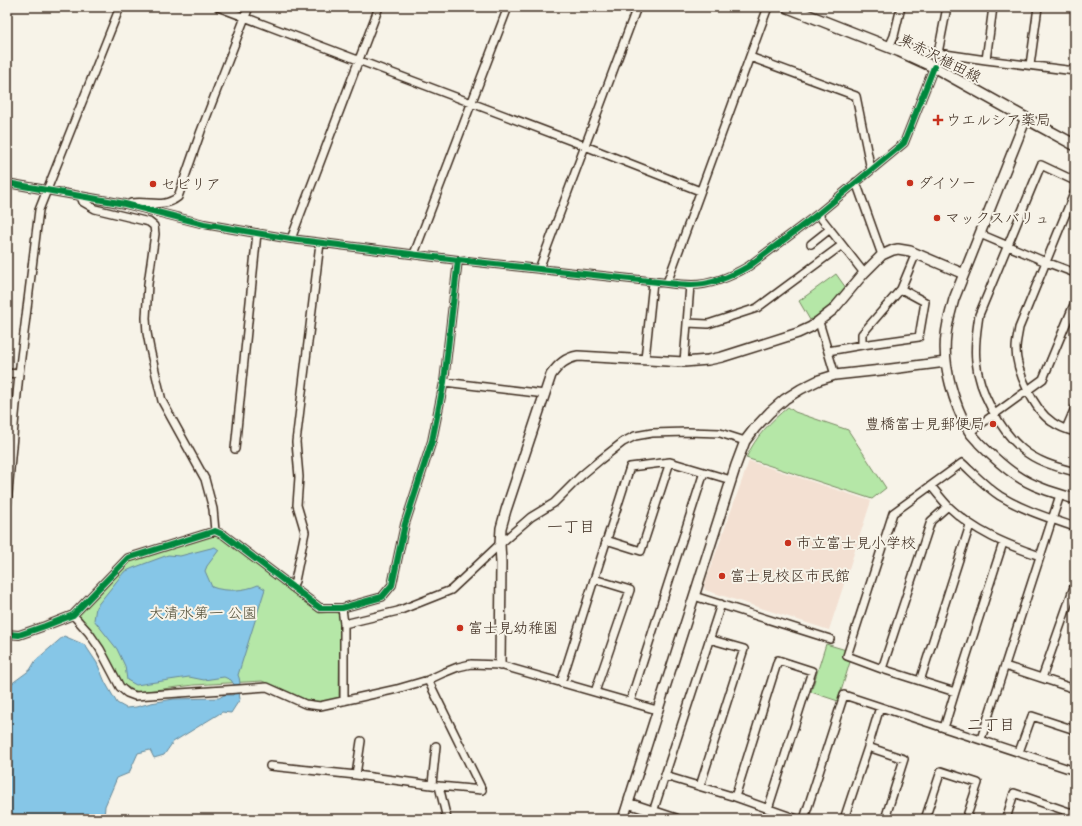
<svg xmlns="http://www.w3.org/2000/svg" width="1082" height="826" font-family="Dekko,'Klee One',sans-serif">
<rect width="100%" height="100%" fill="#f7f3e8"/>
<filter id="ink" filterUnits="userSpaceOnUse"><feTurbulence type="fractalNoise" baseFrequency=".025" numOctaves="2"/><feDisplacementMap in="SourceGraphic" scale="8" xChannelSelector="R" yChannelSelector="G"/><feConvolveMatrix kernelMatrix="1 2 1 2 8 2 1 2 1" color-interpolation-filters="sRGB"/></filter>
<g filter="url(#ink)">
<!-- built -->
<path fill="#f3e0d2" d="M749,461l122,40 -42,129 -124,-40 -1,-4z"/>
<!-- green -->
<path fill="#b5e7a7" stroke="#788862" d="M836,274l10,14 -18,22 -18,10 -11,-19z
M788,407l7,5 53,18 38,58 -14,11 -126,-41c10,-22 24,-36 42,-51z
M215,534l8,3 66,53 30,23 16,-1 5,2 -1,85 -18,3 -12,-1 -47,-20 -68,4 -55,7 -6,-2 -11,-6 -17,-34 -26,-35 50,-56z
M826,644l20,6 -3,9 7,3 -12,39 -27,-9z"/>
<!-- water -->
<path fill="#86c6e7" stroke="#688897" d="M215,547l4,3 -12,16 -2,5 7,16c13,5 33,4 46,-2l7,4 -27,86c4,8 0,16 2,24l-9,14 -9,-1 -49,30 -9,13 -10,3 -4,-8 -12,3 -9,20 -12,5 -12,28 -1,13h-97v-134l4,-1 19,-14 6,-10 28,-24 21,9 12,18 8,19 12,21 9,5 10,-1 15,-4 23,-4 45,-1 5,-3h9l2,-4v-5l-4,-6 -7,-3 -20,3 -15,-3 -53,8 -9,-5 -2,-14 -8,-17 -23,-29 2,-13 28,-35 9,-4 35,-13 12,1z"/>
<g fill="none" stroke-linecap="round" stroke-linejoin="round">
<defs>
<path id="minor" d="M218,7l367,139 115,45
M889,47l5,-11 7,-29
M899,51l7,-4 32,6 48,7 89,11
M938,53l9,-46
M750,57l106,39 15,74
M986,60l7,-53
M1030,65l8,-58
M1075,181l-34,-16 -62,150c-2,15 -5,30 -3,46 3,30 23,68 46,88 15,13 35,18 53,23
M856,182l26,73
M7,183l118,21 79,20 87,15 167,21 209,23c8,1 17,2 25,2 20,0 40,-9 57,-19l69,-52 86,-71 30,-76
M1075,191l-56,137c-1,7 -3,14 -3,21 0,22 18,61 36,73 7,5 15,8 23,10
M81,197l2,5 12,7 54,13 5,4 1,8 -7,50 -2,34 1,15 3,16 12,52 43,78 8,30 2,22
M131,203c17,-3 32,6 47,-6l23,-66 48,-124
M818,214l46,59
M980,234l66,28 29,11
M291,239l88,-232
M811,244l19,-15
M414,254l94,-247
M539,269l98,-262
M667,283l101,-276
M819,322l16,53
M687,323l21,1 49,-16 85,-63
M862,345v-11l39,-45
M828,351l34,-6 57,-8 6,-35 -24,-13 15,-36
M645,359l8,-77
M684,362l6,-77
M7,373l12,1
M444,382l101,12
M1066,429l9,-21
M970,432l73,-53 32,-77
M235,449l22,-216
M7,457h4l8,-83 20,-164 81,-203
M931,486c6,7 12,15 18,21 26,25 58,38 91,49
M7,506l4,-49
M606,540l35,11 29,-89
M594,579l36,11 -35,102
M292,587l3,-6 10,-49 -8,-27 2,-28 -3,-35 24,-199
M694,596l136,43
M342,608l2,16v77
M73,615l16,18 11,16 20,38 7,6 8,3 132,-9 38,17 15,2 77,-17 31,-9 15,-7 15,-6 13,-3 29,1 157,45
M344,624l54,-13 53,-21 49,-46 31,-27 23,-14 28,-28 18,-15 23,-18 12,-6 17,-3 36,-1 32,1 25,8
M7,634l12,1 26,-9 28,-11 55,-57 87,-27 9,4 96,73h22l40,-11 10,-12 13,-61 27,-83 12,-59 14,-122
M1005,666l70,23
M882,669l49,-148 17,-15
M1042,678l33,-94
M428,680l54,110 -43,-4 8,33
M920,681l50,-156
M561,683l69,-216 40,-5 61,18
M955,692l-73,-23 -35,-13 46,-143 69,-50c12,11 24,24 38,33 23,14 49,22 75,31
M630,702l74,-230
M944,728l11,-36 48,-149
M981,739l79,-244
M868,747l12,-40
M1019,752l13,-36 43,14
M270,766l86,9 83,11
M356,775l5,-34
M665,776l70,21 62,22
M432,784l4,-38
M700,786l44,-137 -35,-10
M735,797l43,-137 34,11 -44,138
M653,812l68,-208
M804,819l40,-124 231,76
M844,819l24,-72 36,12 -19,60
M925,819l16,-48 37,12 -12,36
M1006,819l8,-26 61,21"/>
<path id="tertiary" d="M1026,118l-72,181c-3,12 -7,24 -8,36 -4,30 8,70 23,96 3,5 7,8 10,12 12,12 23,23 37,32 17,12 39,18 59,24
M500,665l1,-102 -1,-19 1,-16 5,-18 45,-135c8,-11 15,-17 27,-19l106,6 24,-2 14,-3 76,-24 13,-6 22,-17 31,-37 18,-18 11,-5 5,-1 12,2 54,23
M628,803l48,16
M623,819l113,-354 9,-24 10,-13 15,-16 15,-13 16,-10 18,-9 16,-5 56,-6 55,-7"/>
<path id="secondary" d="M787,7l112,44 35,16 104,58 37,20"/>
</defs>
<!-- minor casing -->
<use href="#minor" stroke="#3b2a1e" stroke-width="10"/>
<!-- tertiary casing -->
<use href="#tertiary" stroke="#3b2a1e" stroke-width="12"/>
<!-- secondary casing -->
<use href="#secondary" stroke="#3b2a1e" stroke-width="13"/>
<!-- minor -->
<use href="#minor" stroke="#f7f3e8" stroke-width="7"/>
<!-- tertiary -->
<use href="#tertiary" stroke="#f7f3e8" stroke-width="9"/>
<!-- secondary -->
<use href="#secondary" stroke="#f7f3e8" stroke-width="10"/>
<defs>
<path id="cycleway" d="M7,183l118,21 79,20 87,15 167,21 209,23c8,1 17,2 25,2 20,0 40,-9 57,-19l69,-52 86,-71 30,-76
M7,634l12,1 26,-9 28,-11 55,-57 87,-27 9,4 96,73h22l40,-11 10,-12 13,-61 27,-83 12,-59 14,-122"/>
</defs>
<!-- cycleway casing -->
<use href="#cycleway" stroke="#f7f3e8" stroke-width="8"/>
<!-- cycleway -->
<use href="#cycleway" stroke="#00873e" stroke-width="6"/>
</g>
</g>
<!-- markers -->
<g fill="#c8321e" stroke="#f7f3e8" stroke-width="1.5">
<path d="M936 114h4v4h4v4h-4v4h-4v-4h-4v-4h4z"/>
<circle cx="910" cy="183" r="4"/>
<circle cx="153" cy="184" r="4"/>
<circle cx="937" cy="218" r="4"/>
<circle cx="993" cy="424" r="4"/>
<circle cx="788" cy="543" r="4"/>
<circle cx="722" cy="576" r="4"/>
<circle cx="460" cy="628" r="4"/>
</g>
<g text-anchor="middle" stroke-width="4" stroke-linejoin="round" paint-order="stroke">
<!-- street labels -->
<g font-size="15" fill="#3b2a1e" stroke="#f7f3e8">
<text transform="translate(940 58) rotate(27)" y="5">東赤沢植田線</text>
</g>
<!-- poi labels -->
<g font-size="15" fill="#3b2a1e" stroke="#f7f3e8" text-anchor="start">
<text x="946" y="125">ウエルシア薬局</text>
<text x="918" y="188">ダイソー</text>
<text x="161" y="189">セビリア</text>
<text x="945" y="223">マックスバリュ</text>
<text x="985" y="429" text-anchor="end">豊橋富士見郵便局</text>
<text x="796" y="548">市立富士見小学校</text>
<text x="730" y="581">富士見校区市民館</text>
<text x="468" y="633">富士見幼稚園</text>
</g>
<!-- park labels -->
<g font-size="15" fill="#535039" stroke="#f7f3e8">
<text x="203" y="618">大清水第一 公園</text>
</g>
<!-- neighbourhood labels -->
<g font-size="16" fill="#3b2a1e" stroke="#f7f3e8">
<text x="571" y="532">一丁目</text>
<text x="991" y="730">二丁目</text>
</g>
</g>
<!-- margin -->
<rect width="1082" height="826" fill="none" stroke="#f7f3e8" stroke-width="24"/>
<rect x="12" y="12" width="1058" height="802" fill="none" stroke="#3b2a1e" stroke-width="1.5" filter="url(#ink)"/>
</svg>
